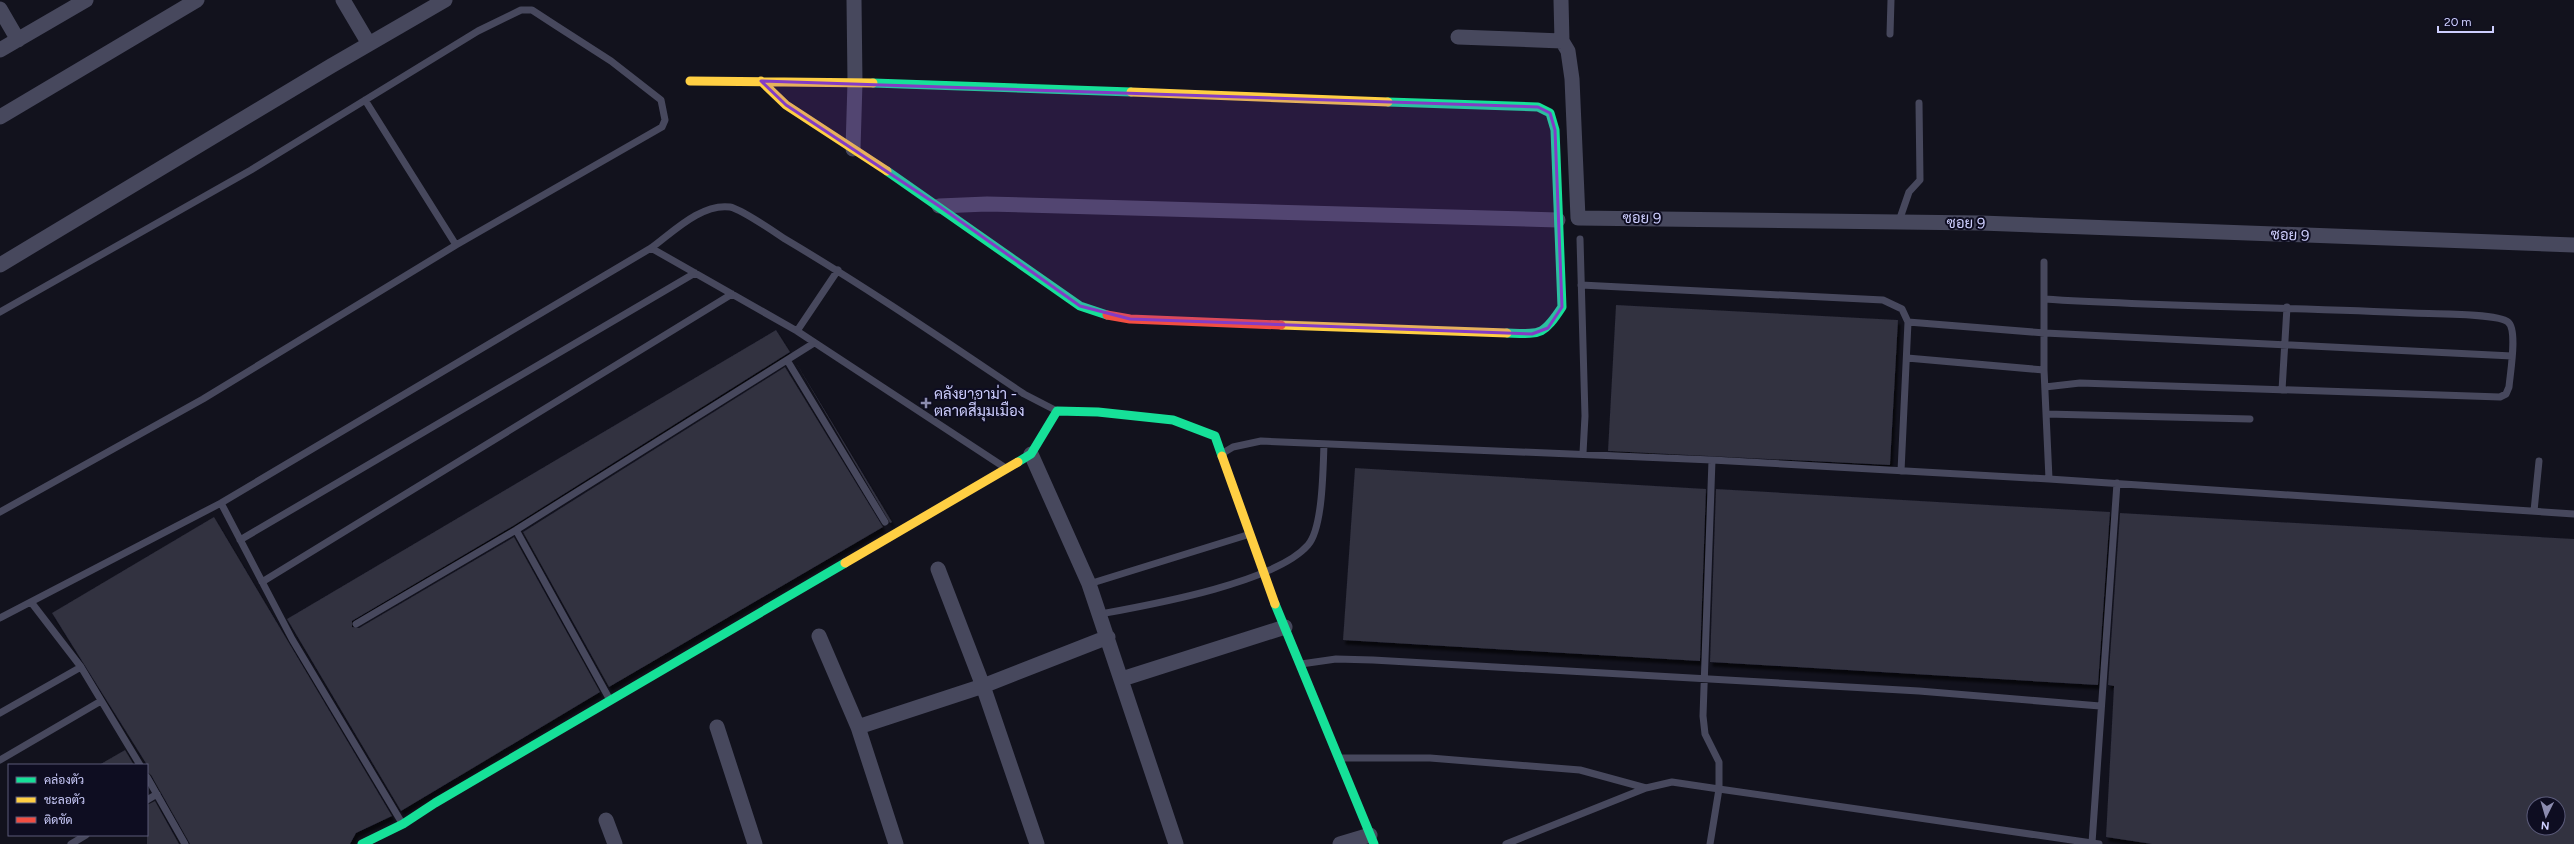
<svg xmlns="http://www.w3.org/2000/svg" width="2574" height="844" font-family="Figtree,Sarabun,sans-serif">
<defs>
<filter id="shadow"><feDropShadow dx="2.5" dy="4.5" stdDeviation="1" flood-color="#0009"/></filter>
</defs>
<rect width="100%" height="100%" fill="#12121d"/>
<!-- building -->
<path fill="#30303f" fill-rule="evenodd" filter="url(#shadow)" d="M1616,305l282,15 -8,145 -282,-14z
M776,330l14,22 -277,174 -161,95v6l7,1 155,-91 86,155 -199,119 -114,-192z
M795,361l97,161 -2,1z
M785,367l98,160 -274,160 -86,-155z
M1355,468l351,21 -6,172 -357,-21z
M1716,489l394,23 -12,173 -388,-23z
M2120,513l454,26v305h-422l-46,-7 8,-151 -6,-1zM2534,804h24v24h-24z
M214,517l178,299 -36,17 -6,11h-160l-39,-69 -4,-3v-7l-95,-152z
M125,750l9,15h-35z
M155,801l24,43h-32v-39z"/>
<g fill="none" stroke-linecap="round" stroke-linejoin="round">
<!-- lane -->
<path stroke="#47485d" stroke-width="7" d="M1890,34l1,-34
M365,100l91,145
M1899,221l10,-29 11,-12 -1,-77
M1580,239l5,177 -2,37
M651,248l146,83 207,136
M2044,262v108l5,109
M1581,285l302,15 19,9 6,13 -7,149
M2044,299c123,8 246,8 368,14 18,1 85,0 96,9 10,8 2,52 1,65l-3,7 -6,3 -420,-14 -35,4
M0,312l251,-142 227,-139 43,-21h11l23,15 56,36 50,39 4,20 -3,7 -206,118 -253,154 -203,113
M1908,322l137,11 467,23
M797,331l41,-61
M1907,358l137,12
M787,360l98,162
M2282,390l5,-83
M2046,414l204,5
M1223,453l10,-6 28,-6 451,19 337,19 525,35
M221,503l71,136 110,184
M2534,511l5,-50
M516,530l94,170
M240,540l455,-267
M262,582l470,-288
M1089,584l158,-49
M31,602l50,65 59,98
M1100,614c49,-9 175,-31 208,-69 15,-17 15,-77 16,-101
M0,618l221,-115 430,-255c21,-15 50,-45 79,-41 11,2 43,24 55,32 81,48 160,102 239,155l31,16
M356,624l160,-94 298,-187
M1301,664l35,-5 37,1 546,31 181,15
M0,713l81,-46
M1341,758h89l150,12 66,18
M0,760l101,-59
M147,777l38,67
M147,800l10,-6
M2092,843l25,-360
M71,844l15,-9
M1506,844l140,-56 26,-6 47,7v-27l-14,-28 -2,-18 9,-256
M1710,844l9,-55 380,55"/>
<!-- street -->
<path stroke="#47485d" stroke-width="15" d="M343,0l26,44
M1561,0l1,41 6,10 4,28 6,139 403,5 593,22
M0,9l18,31
M1458,37l104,4
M0,50l86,-50
M0,117l197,-117
M853,149l2,-67 -1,-82
M939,206l48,-2 571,16
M0,265l331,-199 114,-66
M1031,454l58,130 87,260
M938,569l45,117 54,158
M819,636l39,91 38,117
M1122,679l163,-52
M717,727l38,117
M858,727l125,-41 125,-49
M606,820l9,24
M1340,844l30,-9"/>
<!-- fast -->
<path stroke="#16e098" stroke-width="9" d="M873,83l258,9
M1388,102l150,5 12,6 5,17 7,177c-19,29 -21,27 -55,26
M887,171l193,135 27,9
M1018,462l13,-8 26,-43 41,1 75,8 42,16 7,20
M1275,604l99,240
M362,844l41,-20 32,-21 410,-240"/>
<!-- slow -->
<path stroke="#ffcf43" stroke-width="9" d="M690,81l183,2
M761,81l25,24 101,66
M1131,92l257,10
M1281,325l226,8
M1222,456l53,148
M845,563l173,-101"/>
<!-- jam -->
<path stroke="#f24e42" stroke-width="9" d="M1107,315l23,4 151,6"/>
</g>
<!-- marked area -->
<path fill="#833cc5" fill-opacity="0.2" stroke="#833cc5" stroke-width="3" stroke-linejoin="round" d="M761,81l777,26 12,6 5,17 7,177 -14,21 -16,6 -402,-15 -50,-13 -141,-100 -153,-101z"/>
<!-- markers -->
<path fill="#8c8caf" stroke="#0e0d21" stroke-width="1.5" d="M924 397h4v4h4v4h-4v4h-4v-4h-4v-4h4z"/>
<g text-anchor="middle" stroke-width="4" stroke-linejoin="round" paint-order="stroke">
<!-- street labels -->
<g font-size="15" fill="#cdcefe" stroke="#0e0d21">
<text transform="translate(1642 218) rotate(1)" y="5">ซอย 9</text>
<text transform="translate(1966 223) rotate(1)" y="5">ซอย 9</text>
<text transform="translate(2290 235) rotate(2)" y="5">ซอย 9</text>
</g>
<!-- poi labels -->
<g font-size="15" fill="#cdcefe" stroke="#0e0d21" text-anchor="start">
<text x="934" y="399">คลังยาอาม่า -<tspan x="934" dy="17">ตลาดสี่มุมเมือง</tspan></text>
</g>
</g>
<!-- legend -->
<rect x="8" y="764" width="140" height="72" fill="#0e0d21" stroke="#5a5a79"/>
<rect x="16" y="777" width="20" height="6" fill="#16e098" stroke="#5a5a79"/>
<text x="44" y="784" font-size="12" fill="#cdcefe">คล่องตัว</text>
<rect x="16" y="797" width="20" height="6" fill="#ffcf43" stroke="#5a5a79"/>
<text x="44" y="804" font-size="12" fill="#cdcefe">ชะลอตัว</text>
<rect x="16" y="817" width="20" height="6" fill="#f24e42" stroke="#5a5a79"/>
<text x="44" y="824" font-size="12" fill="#cdcefe">ติดขัด</text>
<!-- north arrow -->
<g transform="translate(2546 816) rotate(185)"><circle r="19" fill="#0e0d21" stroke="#5a5a79"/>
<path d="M0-3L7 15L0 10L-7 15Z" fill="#8c8caf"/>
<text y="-6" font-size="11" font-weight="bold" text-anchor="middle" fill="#cdcefe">N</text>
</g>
<!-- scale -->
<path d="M2438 26v6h55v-6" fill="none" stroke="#cdcefe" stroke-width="2"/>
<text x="2444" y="26" font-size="12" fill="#cdcefe" stroke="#0e0d21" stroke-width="3" paint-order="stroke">20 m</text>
</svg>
